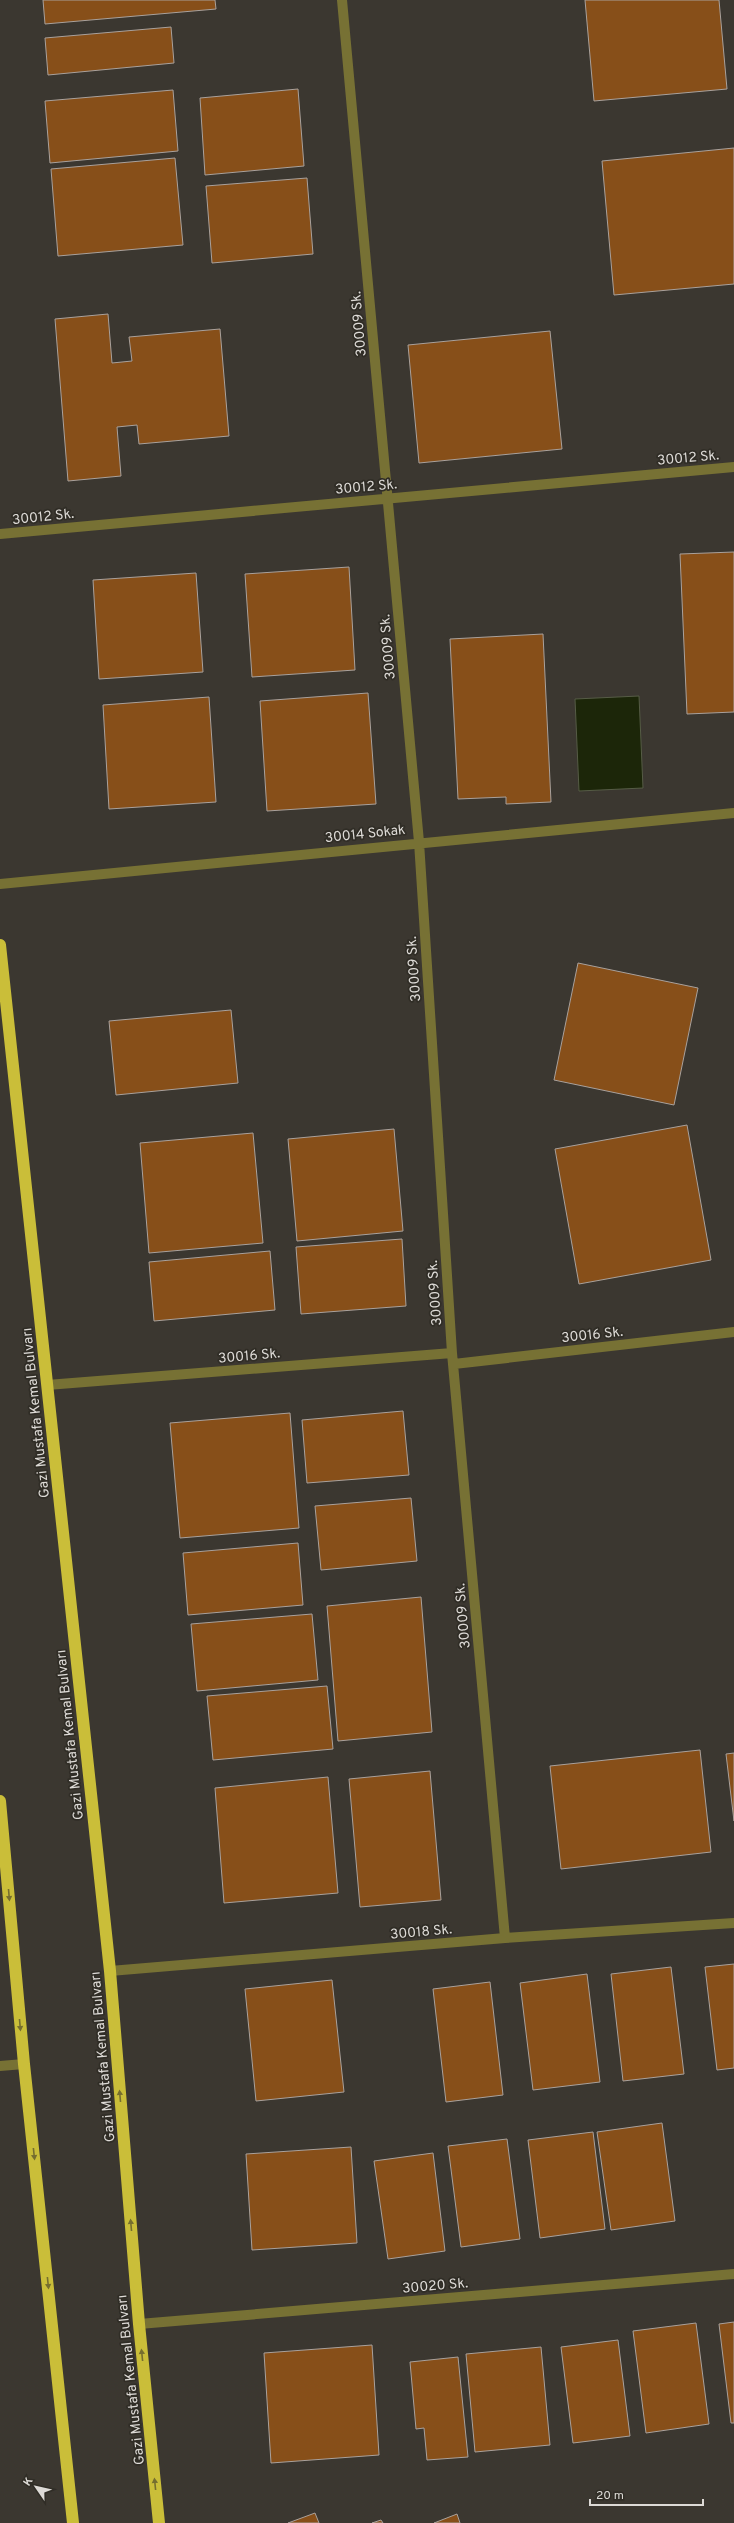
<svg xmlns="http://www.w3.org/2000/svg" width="734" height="2523" font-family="Overpass,sans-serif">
<rect width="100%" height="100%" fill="#3b3730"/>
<!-- water -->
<path fill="#1c2609" stroke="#565c46" d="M639,696l4,92 -64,3 -4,-92z"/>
<!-- building -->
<path fill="#874f19" stroke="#a9a19c" d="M43,0h172l1,9 -171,15z
M585,0h134l8,89 -133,12z
M171,27l3,36 -126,12 -3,-37z
M298,89l6,77 -99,9 -5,-77z
M173,90l5,61 -128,12 -5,-62z
M734,148v136l-120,11 -12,-134z
M175,158l8,87 -125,11 -7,-87z
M307,178l6,76 -101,9 -6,-77z
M108,314l4,49 20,-2 -3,-24 91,-8 9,107 -90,8 -2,-19 -20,2 4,49 -53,5 -13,-162z
M550,331l12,118 -143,14 -11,-118z
M734,552v160l-47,2 -7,-160z
M349,567l6,103 -103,7 -7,-103z
M196,573l7,99 -104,7 -6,-99z
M543,634l8,168 -45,2v-7l-48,2 -8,-160z
M368,693l8,111 -109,7 -7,-110z
M209,697l7,105 -107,7 -6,-104z
M578,963l120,25 -24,117 -120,-25z
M231,1010l7,73 -122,12 -7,-74z
M687,1125l24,135 -132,24 -24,-135z
M394,1129l9,102 -106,10 -9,-102z
M253,1133l10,110 -114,10 -9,-110z
M402,1239l4,67 -105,8 -5,-67z
M270,1251l5,59 -121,11 -5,-59z
M403,1411l6,64 -102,8 -5,-63z
M290,1413l9,115 -119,10 -10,-115z
M411,1498l6,63 -96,9 -6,-64z
M298,1543l5,62 -115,10 -5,-62z
M421,1597l11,135 -94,9 -11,-135z
M312,1614l6,66 -121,11 -6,-67z
M327,1686l6,63 -120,11 -6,-64z
M700,1750l11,102 -150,17 -11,-103z
M734,1753v68l-8,-67z
M430,1771l11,129 -81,7 -11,-128z
M328,1777l10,116 -114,10 -9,-115z
M734,1964v104l-17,2 -12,-103z
M671,1967l13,107 -61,7 -12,-107z
M587,1974l13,108 -67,8 -13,-107z
M332,1980l12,112 -88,9 -11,-112z
M490,1982l13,113 -57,7 -13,-113z
M662,2123l13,98 -64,9 -14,-98z
M593,2132l12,97 -65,9 -12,-98z
M507,2139l13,100 -59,8 -13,-101z
M351,2147l6,96 -105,7 -6,-96z
M433,2153l12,98 -57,8 -14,-98z
M734,2322v101h-3l-12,-99z
M696,2323l13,101 -63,9 -13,-102z
M618,2340l12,96 -57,7 -12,-96z
M372,2345l7,110 -108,8 -7,-110z
M541,2347l9,98 -75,7 -9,-98z
M458,2357l10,100 -41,3 -3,-32 -8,1 -6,-67z
M315,2513l4,10h-31z
M457,2514l3,9h-26z
M381,2520l2,3h-11z"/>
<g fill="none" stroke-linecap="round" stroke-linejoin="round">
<!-- minor -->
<path stroke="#777134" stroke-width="10" d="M342,0l77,842 33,511 53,585
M0,534l734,-67
M0,884l734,-71
M454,1364l280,-32
M47,1385l405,-32
M110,1971l395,-33 229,-15
M0,2066l24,-2
M139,2324l595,-50"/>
<!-- highway -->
<path stroke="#cabe39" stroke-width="12" d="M0,945l110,1026 29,353 20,199
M0,1801l24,263 49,459"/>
</g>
<!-- one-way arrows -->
<defs><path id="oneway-solid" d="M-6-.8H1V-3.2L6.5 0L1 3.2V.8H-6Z"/></defs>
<g fill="#756e2f">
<use href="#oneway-solid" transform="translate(9 1895) rotate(85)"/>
<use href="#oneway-solid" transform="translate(20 2025) rotate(85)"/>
<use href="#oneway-solid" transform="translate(120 2096) rotate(-95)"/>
<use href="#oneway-solid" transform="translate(34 2154) rotate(84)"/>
<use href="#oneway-solid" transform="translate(131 2225) rotate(-95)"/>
<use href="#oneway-solid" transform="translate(48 2283) rotate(84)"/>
<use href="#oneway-solid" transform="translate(142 2355) rotate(-96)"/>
<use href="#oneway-solid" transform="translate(155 2484) rotate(-96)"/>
</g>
<g text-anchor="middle" stroke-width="3.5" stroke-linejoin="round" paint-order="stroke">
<!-- street labels -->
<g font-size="14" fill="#dddad6" stroke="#302d26">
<text transform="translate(358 324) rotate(-95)" y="5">30009 Sk.</text>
<text transform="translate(688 457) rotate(-5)" y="5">30012 Sk.</text>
<text transform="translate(366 486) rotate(-5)" y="5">30012 Sk.</text>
<text transform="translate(43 516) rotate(-6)" y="5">30012 Sk.</text>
<text transform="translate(387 647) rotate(-95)" y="5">30009 Sk.</text>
<text transform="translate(365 833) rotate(-6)" y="5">30014 Sokak</text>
<text transform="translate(413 969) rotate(-94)" y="5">30009 Sk.</text>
<text transform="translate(434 1293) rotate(-94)" y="5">30009 Sk.</text>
<text transform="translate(592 1334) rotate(-6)" y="5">30016 Sk.</text>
<text transform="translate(249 1355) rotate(-5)" y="5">30016 Sk.</text>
<text transform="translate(35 1413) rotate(-96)" y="5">Gazi Mustafa Kemal Bulvarı</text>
<text transform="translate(462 1616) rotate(-95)" y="5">30009 Sk.</text>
<text transform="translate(69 1735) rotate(-96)" y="5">Gazi Mustafa Kemal Bulvarı</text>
<text transform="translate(421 1931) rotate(-5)" y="5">30018 Sk.</text>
<text transform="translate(102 2057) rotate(-95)" y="5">Gazi Mustafa Kemal Bulvarı</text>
<text transform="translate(435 2285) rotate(-5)" y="5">30020 Sk.</text>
<text transform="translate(130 2380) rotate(-96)" y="5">Gazi Mustafa Kemal Bulvarı</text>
</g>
</g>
<!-- north arrow -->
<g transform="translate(36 2487) rotate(304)" stroke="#302d26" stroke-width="3" paint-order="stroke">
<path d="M0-3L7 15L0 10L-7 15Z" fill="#dddad6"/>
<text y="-6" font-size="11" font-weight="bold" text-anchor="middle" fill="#dddad6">K</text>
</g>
<!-- scale -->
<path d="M590 2499v6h113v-6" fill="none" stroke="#dddad6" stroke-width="2"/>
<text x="596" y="2499" font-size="12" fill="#dddad6" stroke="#302d26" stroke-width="3" paint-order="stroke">20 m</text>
</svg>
